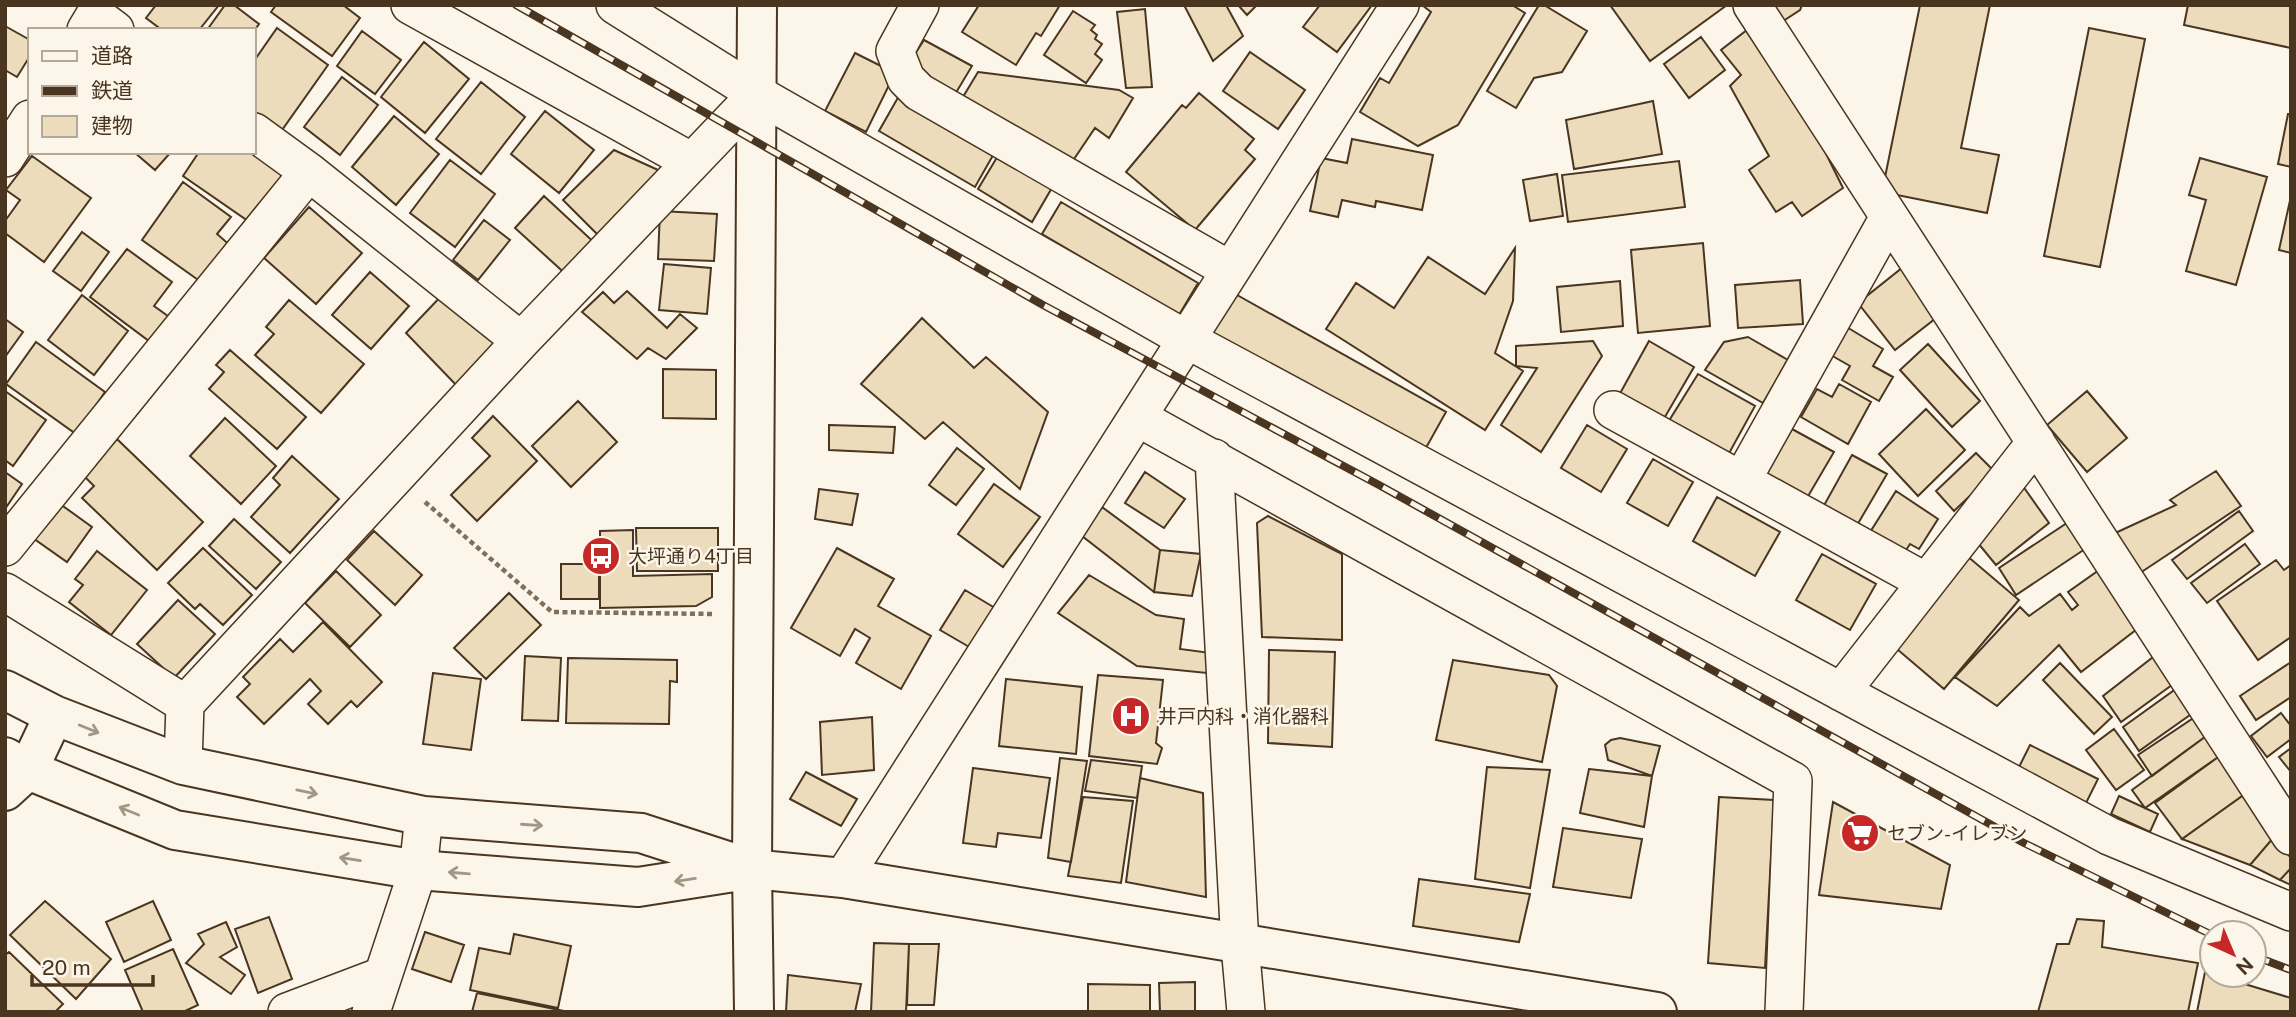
<svg xmlns="http://www.w3.org/2000/svg" width="2296" height="1017" font-family="'Public Sans','Noto Sans JP',sans-serif">
<rect width="100%" height="100%" fill="#fbf6e9"/>
<!-- building -->
<path fill="#ecdcbc" stroke="#4a3520" stroke-width="2" d="M156,5h63l-20,25h-37l-16,-12z
M225,5h9l25,19 -5,7 -47,-1z
M276,5h67l17,13 -28,38 -61,-44z
M979,5h81l-19,31 -5,-3 -20,32 -54,-33z
M1184,5h42l17,31 -30,25z
M1238,5h19l-10,10z
M1320,5h52l-35,47 -34,-25z
M1512,5l13,8 -67,112 -40,21 -58,-34 20,-34 9,5 42,-71 -9,-7z
M1539,5h5l43,26 -25,41 -28,6 -18,30 -29,-17z
M1610,5h117l-77,56z
M1764,5h38l-2,5 -23,15z
M1920,5h70l-29,143 38,7 -12,58 -105,-21z
M2188,5h103v43l-107,-23z
M1145,9l7,78 -26,1 -9,-76z
M1073,11l22,14 -4,5 6,5 -2,4 7,5 -7,10 7,6 -16,23 -42,-28z
M5,26l25,14v16l-13,21 -12,-7z
M277,28l51,37 -46,65 -28,-19v-50z
M2089,28l56,11 -45,228 -56,-11z
M1747,30l48,61 48,97 -41,28 -10,-14 -16,10 -27,-42 20,-14 -39,-70 11,-11 -20,-25z
M362,31l39,29 -26,34 -38,-28z
M1701,37l24,33 -36,28 -25,-34z
M924,40l48,26 -18,30 -41,-21 -2,-15z
M424,42l45,37 -44,54 -44,-36z
M1250,52l55,38 -27,39 -55,-38z
M855,53l40,20 -29,59 -41,-21z
M978,72l141,18 14,8 -24,40 -14,-10 -27,40 -108,-66z
M342,77l36,28 -38,50 -36,-28z
M481,82l44,35 -44,57 -45,-35z
M1199,93l55,46 -9,11 10,9 -60,71 -69,-58 56,-67 4,3z
M900,94l96,56 -21,37 -96,-56z
M1653,101l9,53 -88,15 -8,-49z
M545,111l49,39 -35,43 -48,-39z
M2288,114h3v53l-13,-3z
M394,116l45,38 -43,51 -44,-38z
M1352,139l81,16 -11,55 -46,-9 -1,6 -33,-7 -4,17 -28,-6 11,-53 26,5z
M614,150l44,20 10,2 -66,67 -39,-39z
M134,152h37l-16,18z
M199,152h55l22,8 6,18 -31,45 -68,-47z
M999,154l54,32 -21,36 -54,-33z
M32,156l59,42 -47,64 -39,-29v-12l15,-21 -14,-10z
M2200,158l67,19 -31,108 -50,-14 20,-71 -17,-5z
M450,160l45,34 -40,53 -45,-34z
M1679,161l6,46 -117,15 -6,-47z
M1557,174l6,42 -33,5 -7,-41z
M183,182l48,35 -14,17 15,13 -31,35 -59,-42z
M544,196l55,51 -29,31 -55,-50z
M2291,196v57l-12,-3z
M1061,202l137,81 -19,32 -137,-81z
M309,207l53,46 -46,51 -52,-46z
M660,211l57,3 -3,47 -56,-2z
M484,220l26,20 -32,40 -25,-20z
M82,232l27,20 -28,39 -28,-20z
M1703,243l7,83 -72,7 -7,-83z
M1515,248l-2,53 -18,52 28,18 -38,59 -159,-101 30,-46 38,25 34,-51 57,37z
M127,249l45,33 -18,24 18,13 -19,25 -63,-47z
M664,264l47,4 -4,46 -48,-4z
M1907,264l38,47 -50,39 -37,-47z
M370,272l39,34 -38,43 -39,-34z
M1800,280l3,44 -65,4 -3,-43z
M1620,281l3,45 -62,6 -4,-45z
M446,291l57,54 -43,44 -54,-56z
M627,291l40,37 13,-14 17,14 -31,31 -18,-11 -11,11 -55,-47 21,-20 11,11z
M1230,291l216,121 -24,43 -216,-121z
M82,295l46,36 -34,44 -46,-35z
M289,300l75,64 -43,49 -66,-58 19,-21 -8,-7z
M922,318l52,50 12,-11 62,55 -28,77 -77,-67 -18,17 -64,-55z
M5,319l18,13 -18,25z
M1845,326l38,23 -10,17 20,11 -14,24 -37,-21 8,-14 -21,-12z
M1748,337l40,23 -25,43 -58,-33 19,-28z
M1593,341l9,15 -61,96 -40,-27 36,-57 -21,-2v-20z
M1649,341l45,26 -32,55 -44,-25z
M36,342l69,50 -29,42 -70,-50z
M1928,344l52,57 -28,26 -52,-57z
M230,350l76,67 -29,32 -68,-60 15,-17 -8,-7z
M663,369l53,1v49l-53,-1z
M1698,374l57,32 -28,51 -60,-33z
M1839,384l32,18 -23,42 -47,-27 16,-28 15,8z
M5,391l41,29 -33,46 -8,-6z
M2087,391l40,47 -40,34 -40,-47z
M578,401l39,41 -46,45 -39,-41z
M1926,409l39,41 -47,46 -39,-42z
M493,416l44,45 -60,60 -26,-26 39,-39 -18,-18z
M225,418l51,48 -35,38 -51,-48z
M829,425l66,2 -2,26 -64,-3z
M1587,425l40,24 -26,43 -40,-24z
M1792,429l42,23 -27,46 -41,-23z
M117,439l86,83 -46,48 -75,-72 12,-12 -11,-11z
M957,448l27,21 -28,36 -27,-20z
M1976,453l19,19 -41,39 -18,-20z
M1852,455l35,19 -31,53 -34,-18z
M292,456l47,43 -49,54 -39,-36 29,-32 -7,-7z
M1653,459l40,23 -25,44 -41,-23z
M2216,471l25,35 -101,67 -29,-38 65,-30 -6,-5z
M5,472l17,12 -17,25z
M1145,472l40,27 -21,29 -39,-25z
M2020,482l29,41 -53,42 -23,-28z
M994,484l46,33 -37,50 -45,-33z
M819,489l39,5 -6,31 -37,-6z
M1896,491l42,28 -19,30 -9,-5 -9,14 -34,-21z
M1717,497l63,35 -25,44 -62,-35z
M56,501l36,26 -25,35 -37,-26z
M1102,507l58,43 -6,42 -72,-56z
M2239,511l14,20 -66,48 -15,-19z
M1268,516l74,38v86l-80,-3 -5,-114z
M2076,517l15,28 -75,50 -17,-27z
M234,519l47,43 -25,27 -47,-43z
M636,528h82v43h-81z
M633,530v46l79,-2v23l-16,9 -96,2v-77z
M374,531l48,44 -27,30 -48,-45z
M2245,544l15,20 -53,39 -16,-20z
M203,548l49,47 -29,30 -23,-21 -5,5 -27,-26z
M837,548l57,31 -16,27 53,30 -30,53 -45,-26 14,-25 -15,-9 -15,27 -49,-28z
M1160,550l41,4 -9,42 -38,-4z
M97,551l50,39 -36,45 -42,-33 14,-17 -8,-6z
M1822,554l54,30 -26,46 -54,-30z
M1966,555l53,45 -75,89 -53,-45z
M2276,560l8,10 7,-5v72l-33,23 -41,-59z
M561,564h38v35h-38z
M2102,568l39,58 -60,46 -22,-27 -62,61 -42,-29 65,-70 9,9 31,-22 12,16 6,-5 -10,-13z
M336,571l45,44 -31,32 -45,-44z
M1089,575l67,40 28,4 -4,30 31,4 -4,20 -70,-7 -79,-53z
M965,590l30,18 -24,40 -31,-18z
M509,593l32,32 -55,54 -32,-31z
M178,600l37,34 -41,44 -37,-34z
M323,622l59,60 -25,25 -6,-6 -23,23 -20,-20 13,-13 -11,-12 -46,45 -27,-27 13,-13 -7,-7 37,-38 13,13z
M1269,650l66,2 -3,95 -64,-4z
M2157,654l19,28 -55,40 -18,-26z
M525,656l36,2 -3,63 -36,-1z
M568,658l109,2v22l-7,-1 -1,43 -103,-1z
M1453,660l96,15 8,11 -15,76 -106,-22z
M2291,662v35l-35,23 -16,-24z
M2060,663l52,54 -18,17 -51,-54z
M433,673l48,6 -10,71 -48,-6z
M1098,675l65,5 -7,63 6,5 -5,16 -68,-8z
M1006,679l76,8 -6,67 -77,-8z
M2180,686l17,24 -58,41 -16,-24z
M2281,713l10,13v13l-24,18 -16,-21z
M2198,715l11,19 -57,42 -14,-21z
M872,717l2,53 -52,5 -2,-53z
M2114,729l30,41 -28,20 -30,-40z
M2209,734l12,21 -76,53 -13,-18z
M1620,738l40,8 -8,30 -44,-16 -3,-15 6,-5z
M2030,745l68,34 -12,24 -68,-34z
M2291,748v24l-12,-15z
M2221,755l24,39 -63,45 -27,-36z
M1060,758l27,3 -16,101 -23,-4z
M1091,760l51,6 -5,32 -52,-7z
M1487,767l63,3 -20,118 -55,-9z
M973,768l77,10 -9,60 -43,-5 -2,14 -33,-4z
M1589,769l63,7 -8,51 -64,-14z
M806,772l51,27 -16,27 -51,-27z
M1140,778l63,15 3,104 -80,-15z
M2245,794l29,43 -24,28 -68,-26z
M2119,796l39,18 -8,18 -39,-18z
M1083,797l50,4 -12,82 -53,-7z
M1719,797l55,3 -9,168 -57,-5z
M1833,802l117,63 -9,44 -122,-14z
M1563,828l79,11 -11,59 -78,-11z
M2274,837l17,21v10l-11,12 -30,-15z
M2291,868v17l-11,-5z
M1419,879l111,15 -11,48 -106,-16z
M45,901l66,58 -35,40 -66,-64z
M153,901l18,39 -47,22 -18,-40z
M269,917l23,62 -34,14 -23,-64z
M2077,919l27,2 -2,26 96,16 -10,49h-150l19,-68h12z
M226,922l11,25 -17,10 25,18 -14,19 -45,-31 18,-19 -6,-10z
M425,932l39,13 -13,37 -39,-13z
M514,934l57,12 -13,62 -88,-18 9,-42 31,6z
M874,943l35,1 -3,68h-35z
M909,944h30l-5,61h-27z
M173,949l25,56 -15,7h-40l-18,-42z
M9,952l54,52 -8,8h-50v-57z
M2205,972l86,26v14h-94z
M788,975l73,9 -6,28h-69z
M1195,982v30h-35l-1,-29z
M1088,984l62,1v27h-62z
M477,993l87,18 -92,1z"/>
<g fill="none" stroke-linecap="round" stroke-linejoin="round">
<defs>
<path id="street" d="M410,5l282,157
M615,5l142,89 427,244 925,498 182,76
M920,5l-25,46 11,28 13,13 309,177
M1752,5l539,831
M86,30l9,-15 20,15
M254,132l55,40 212,169
M5,158l25,-39
M1613,410l313,172
M1137,417l656,364 -9,231
M1214,458l26,487 6,67
M1742,480l147,-263
M5,547l304,-375
M5,592l180,112
M1841,692l195,-250
M183,765l2,-61 336,-363 236,-247
M843,878c185,-291 369,-583 557,-873
M287,1012l95,-36
M371,1012l47,-142 6,-54"/>
<path id="secondary" d="M5,690l49,25 129,50 241,51 217,17 111,36 91,9 814,134
M5,757l23,13 147,60 243,40 220,17 109,-17
M5,791l23,-21 26,-55
M754,1012l-2,-143 5,-864"/>
</defs>
<!-- street casing -->
<use href="#street" stroke="#4a3520" stroke-width="40"/>
<!-- secondary casing -->
<use href="#secondary" stroke="#4a3520" stroke-width="42"/>
<!-- path -->
<path stroke="#7f6f5c" stroke-width="4.5" stroke-dasharray="5 3.5" stroke-linecap="butt" d="M425,502l127,110 162,2"/>
<!-- street -->
<use href="#street" stroke="#fbf6e9" stroke-width="37"/>
<!-- secondary -->
<use href="#secondary" stroke="#fbf6e9" stroke-width="38"/>
<defs>
<path id="rail" d="M516,5l527,300 336,180 645,358 188,92
M2254,956l37,14"/>
</defs>
<!-- rail casing -->
<use href="#rail" stroke="#4a3520" stroke-width="8"/>
<!-- rail -->
<use href="#rail" stroke="#fbf6e9" stroke-width="5" stroke-dasharray="16" stroke-linecap="butt"/>
</g>
<!-- one-way arrows -->
<defs><path id="oneway-shaft" d="M-6 0H5M1.5-3L5.5 0L1.5 3" fill="none" stroke-width="1.6" stroke-linecap="round" stroke-linejoin="round" transform="scale(1.75)"/></defs>
<g stroke="#a29684">
<use href="#oneway-shaft" transform="translate(89 729) rotate(22)"/>
<use href="#oneway-shaft" transform="translate(307 792) rotate(12)"/>
<use href="#oneway-shaft" transform="translate(129 811) rotate(-158)"/>
<use href="#oneway-shaft" transform="translate(532 825) rotate(4)"/>
<use href="#oneway-shaft" transform="translate(350 859) rotate(-171)"/>
<use href="#oneway-shaft" transform="translate(459 873) rotate(-175)"/>
<use href="#oneway-shaft" transform="translate(685 880) rotate(171)"/>
</g>
<!-- icons -->
<defs>
<symbol id="bus-disc" viewBox="-11 -11 22 22"><circle r="9.5" fill="#c62828" stroke="#fbf6e9"/><path d="M-5-6H5V4H4V6H2V4H-2V6H-4V4H-5ZM-3.5-4V0h7V-4ZM-3.5 1.2v1.5H-2V1.2ZM2 1.2v1.5H3.5V1.2Z" fill="#fff"/></symbol>
<symbol id="hospital-disc" viewBox="-11 -11 22 22"><circle r="9.5" fill="#c62828" stroke="#fbf6e9"/><path d="M-5-5h3v3.5h4V-5h3V5h-3V1.5h-4V5h-3Z" fill="#fff"/></symbol>
<symbol id="supermarket-disc" viewBox="-11 -11 22 22"><circle r="9.5" fill="#c62828" stroke="#fbf6e9"/><path d="M-6-5.5h2.5l.6 2H6L4.5 2H-2.5L-4.4-4H-6ZM-1.5 3.2a1.3 1.3 0 1 0 .1 0ZM3 3.2a1.3 1.3 0 1 0 .1 0Z" fill="#fff"/></symbol>
</defs>
<g fill-rule="evenodd">
<use href="#bus-disc" x="579" y="534" width="44" height="44"/>
<use href="#hospital-disc" x="1109" y="694" width="44" height="44"/>
<use href="#supermarket-disc" x="1838" y="811" width="44" height="44"/>
</g>
<g text-anchor="middle" stroke-width="5" stroke-linejoin="round" paint-order="stroke">
<!-- poi labels -->
<g font-size="19" fill="#4a3520" stroke="#fbf6e9" text-anchor="start">
<text x="628" y="563">大坪通り4丁目</text>
<text x="1158" y="723">井戸内科・消化器科</text>
<text x="1887" y="840">セブン-イレブン</text>
</g>
</g>
<!-- border -->
<rect width="2296" height="1017" fill="none" stroke="#4a3520" stroke-width="14"/>
<!-- legend -->
<rect x="28" y="28" width="228" height="126" fill="#fbf6e9" stroke="#b4a999" stroke-width="2"/>
<rect x="42" y="51" width="35" height="10" fill="#fbf6e9" stroke="#b4a999" stroke-width="2"/>
<text x="91" y="63" font-size="21" fill="#4a3520">道路</text>
<rect x="42" y="86" width="35" height="10" fill="#4a3520" stroke="#b4a999" stroke-width="2"/>
<text x="91" y="98" font-size="21" fill="#4a3520">鉄道</text>
<rect x="42" y="116" width="35" height="21" fill="#ecdcbc" stroke="#b4a999" stroke-width="2"/>
<text x="91" y="133" font-size="21" fill="#4a3520">建物</text>
<!-- north arrow -->
<g transform="translate(2233 954) rotate(136)"><circle r="33" fill="#fbf6e9" stroke="#b4a999" stroke-width="2"/>
<path d="M0-5L12 26L0 18L-12 26Z" fill="#c62828"/>
<text y="-10" font-size="19" font-weight="bold" text-anchor="middle" fill="#4a3520">N</text>
</g>
<!-- scale -->
<path d="M32 975v10h121v-10" fill="none" stroke="#4a3520" stroke-width="3.5"/>
<text x="42" y="975" font-size="21" fill="#4a3520" stroke="#fbf6e9" stroke-width="5" paint-order="stroke">20 m</text>
</svg>
